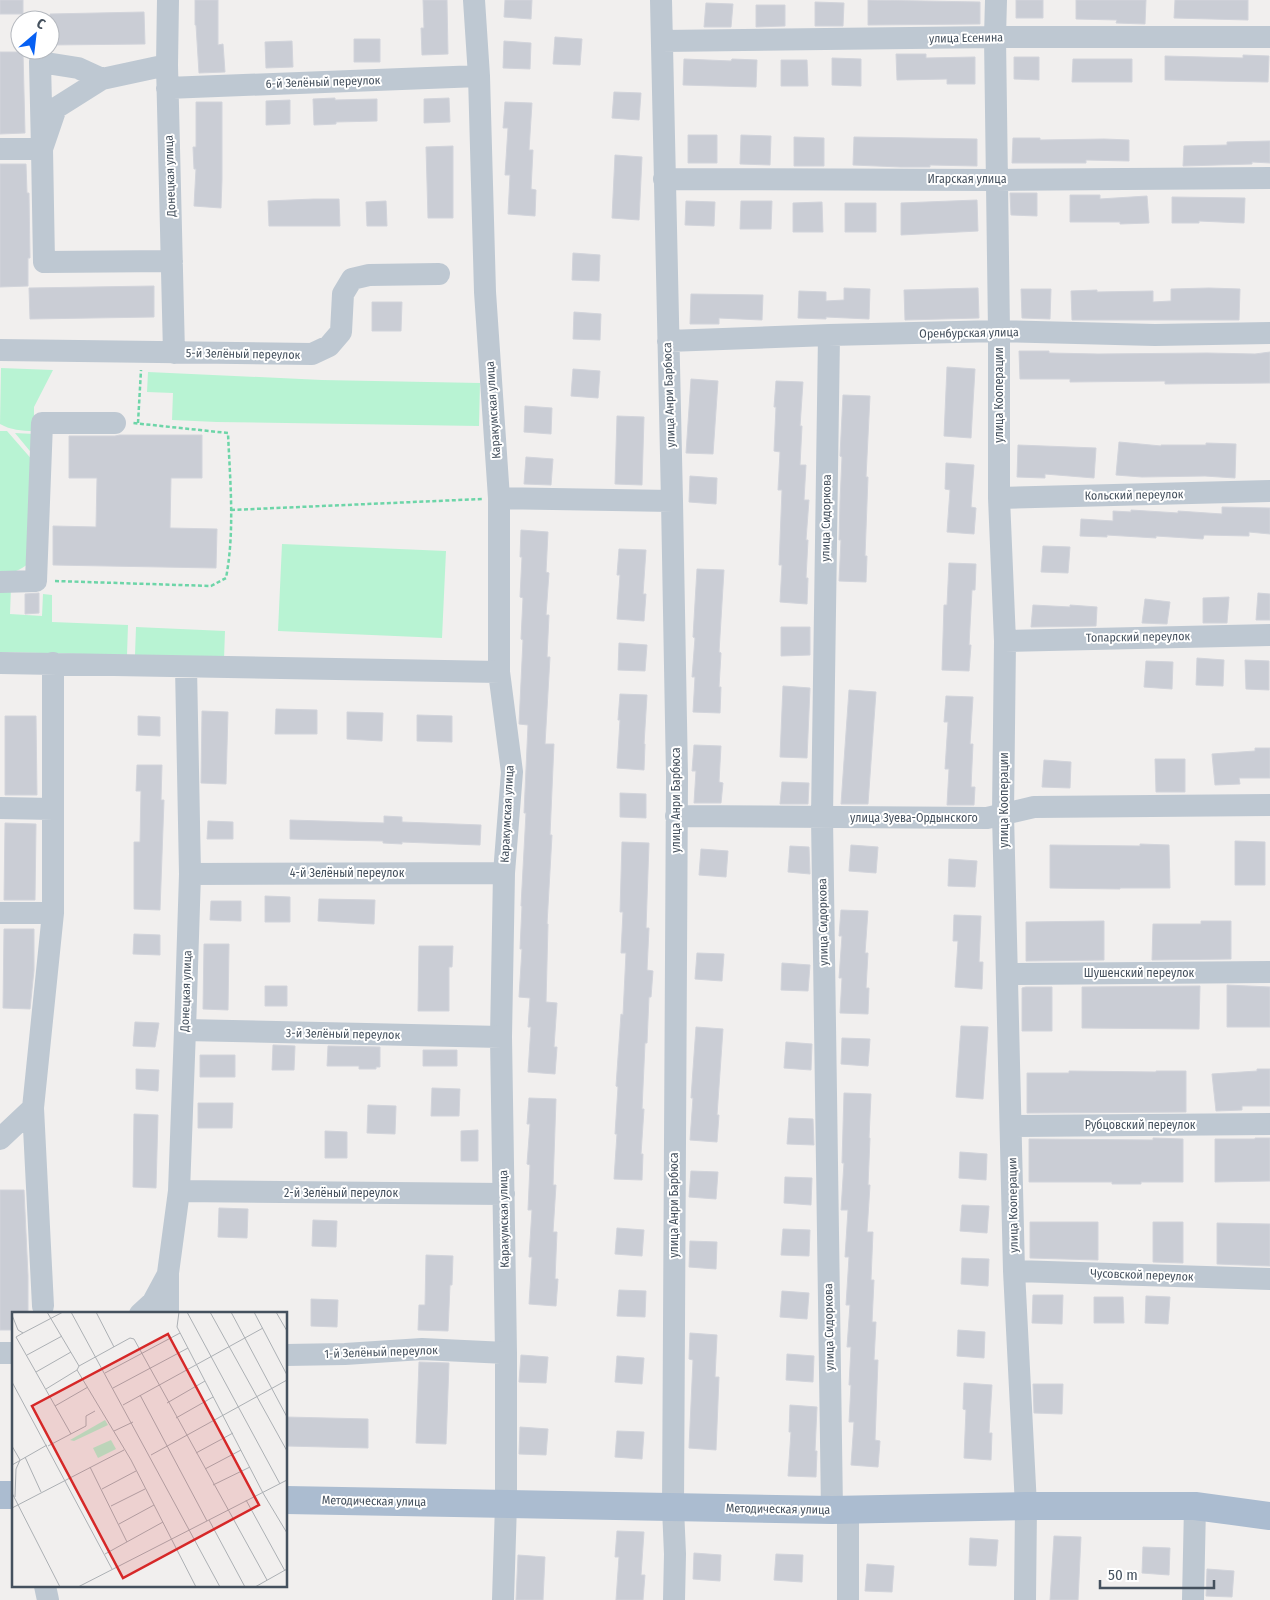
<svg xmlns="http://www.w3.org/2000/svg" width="1270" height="1600" font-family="'Fira Sans Condensed',sans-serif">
<rect width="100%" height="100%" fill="#f1efee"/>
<!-- green -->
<path fill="#b8f3d3" d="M1,368l52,2 -19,37v24c-13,0 -23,-1 -34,-7z
M148,372l174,8 158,3 -1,43 -262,-4 -45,-2 1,-27 -26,-1z
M0,431h7l27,31 -2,99c-10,8 -19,14 -32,11z
M15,433l19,1v22z
M282,544l164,7 -4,87 -164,-7z
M0,587h11l-1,27 32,2 1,-22 9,1v27l76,3 -1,30 -127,-3z
M136,627l89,4 -1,28 -89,-4z"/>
<!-- building -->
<path fill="#cacdd5" stroke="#d2d4db" d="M0,0h23v14h-23z
M195,0h23v45l5,-1 2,28 -26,1 -3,-48h-1z
M423,0h24l1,54 -26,1 -1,-27h3z
M505,0h27l-1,19 -27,-2z
M868,0l112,2v22l-112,1z
M1016,0h27v18h-27z
M1076,0h70l-1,24 -29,-1 1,-3 -41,-1z
M1175,0h73v20l-74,-2z
M815,2l29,1 -1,23h-28z
M706,3l27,1 -2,23h-27z
M756,5h29v21l-29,1z
M144,12l1,32 -95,1v-31z
M555,37l27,2 -2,26 -27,-1z
M354,39h26v23h-26z
M292,41l1,26 -27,1 -1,-26z
M504,41l27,2 -1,26 -27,-1z
M0,52h23l2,81 -25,1z
M896,54h30v4l49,-1v27h-28v-5l-50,1z
M1243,55l26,1 -1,26 -103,-2v-24l78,2z
M1014,57h25v23l-25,-1z
M832,58l29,1v27l-29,-1z
M684,59l47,2 1,-2 25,1 -1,27 -73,-2z
M1073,59h59v23h-60z
M781,60h26l1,26h-27z
M614,92l27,1 -2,27 -27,-2z
M335,98v2l42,-1v22l-41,1v2l-22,1 -1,-26z
M449,98l1,24 -26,1v-24z
M290,100v24l-24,1v-24z
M196,102h26v77l-1,29 -27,-2 2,-37h-2l-1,-22h3z
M505,102l27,1 -3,47h4l-2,39 5,1 -1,26 -27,-2 2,-39h-5l3,-47h-5z
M688,135h29v28h-29z
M741,135l30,1 -1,29 -30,-1z
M794,137l30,1v28h-30z
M854,137l123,2v27l-47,-1v2h-29l-48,-2z
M1013,138h27v2l64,-1 25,1v21l-43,-1v3h-74z
M1270,141v22l-18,-1v2l-69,2 1,-20 43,-1v-3z
M453,146v72h-25l-2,-71z
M615,155l27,2 -3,63 -27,-2z
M0,164h26l1,29h2l1,65h-2v28l-28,1z
M1010,193h27v23l-26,-1z
M1070,195h30v4l47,-3 2,27 -29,1v-2h-50z
M1172,197l73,1 -1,25 -45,-2v2h-27z
M314,199h25l1,27h-71l-1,-25z
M977,200l1,31 -77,4v-32z
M386,201l1,25h-20l-1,-24z
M686,201l29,1 -1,24 -29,-1z
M741,201h31l-1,28h-31z
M822,202l1,30h-30v-29z
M845,203h31v29h-31z
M573,253l27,2 -1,26 -27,-1z
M154,286v31l-124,2 -1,-31z
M844,288l26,1 -1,30 -43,-2v2l-28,-1 1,-27 27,1v9l18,-1z
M978,288l1,30 -74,2 -1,-30z
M1209,288l31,1 -1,31h-167l-1,-29 26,-1v2l56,-1v11l18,-1v-12z
M1021,289h30l-1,30 -28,-1z
M691,294l72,1 -1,25 -43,-2v6h-29z
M372,302h30l-1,29h-29z
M574,312l27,2 -1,26 -27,-1z
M1019,351h30v2l49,1 109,-1 48,1 15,-2v31l-105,1v-3l-95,1v-3h-50z
M947,367l28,2 -4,69 -27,-2z
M573,369l27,2 -2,27 -27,-2z
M691,379l27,2 -5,73 -27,-1z
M776,381l27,1 -3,44h2l-2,39h6l-2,35h5l-3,40h2l-2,38h2l-1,26 -27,-2 2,-37h-3l3,-75h-4l2,-38 -6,-1 2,-44h-2z
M843,395l27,1 -4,81h2l-3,79h2l-1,26 -27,-1 2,-41h-2l1,-38 2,-45 -2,-1z
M525,406l27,2 -1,26 -27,-2z
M617,416l27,1 -2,68 -27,-1z
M120,435h82v43h-31l-1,50 47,1 -1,39 -163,-3v-39l43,1 1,-49h-28v-42h46z
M1119,442l42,4v-1h45v-2l30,1 -1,34 -30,-2 -63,1 -26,-2z
M1018,445l78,3 -2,30 -49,-4v4l-28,-1z
M526,457l27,2 -2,26 -27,-1z
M946,463l28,2 -3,42 5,1 -2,26 -27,-2 3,-42 -5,-1z
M690,476l27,2 -1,26 -27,-2z
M1222,507l48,1v26l-21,-2v4l-45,-1 -1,4 -47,-3v2l-49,-3v2l-27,-1 1,-17 32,2v-10l18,1v-2l47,3v-2l44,3z
M521,530l27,2 -2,40 3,1 -3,42h3l-2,42h3l-5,87h9l-4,91h2l-5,89h1l-2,78 11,1 -3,44h3l-2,27 -27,-2 3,-45h-3l2,-29 -11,-1 3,-48h-2l2,-43h-1l5,-93h-2l4,-88 -9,-1 4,-84 -2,-1 2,-41 -3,-1 2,-40h-2z
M1043,546l27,1 -2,26 -27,-1z
M619,549l27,1 -3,44h3l-2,27 -27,-2 3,-44h-3z
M949,563l27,1 -1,26h-3l-3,55h2l-2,26 -27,-1 2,-65h3z
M697,569l27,1 -5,82 2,1 -2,34h2l-1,26 -27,-1 2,-35h-3l3,-39 -2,-1z
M39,593v20l-14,1v-20z
M1258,593l12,1v26h-14z
M1229,597l-2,26h-24v-25z
M1145,599l25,3 -3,22 -25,-1z
M1033,605l37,2v-2l27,2 -1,19 -65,1z
M781,627h29v28l-29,1z
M619,643l28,2 -2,26 -27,-1z
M1197,658l27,2 -1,26 -27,-1z
M1245,660l24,1v29l-23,-1z
M1146,661l27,1 -1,27 -28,-2z
M783,686l27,2 -3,70 -27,-1z
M849,690l27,2 -8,112h-27z
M620,694l27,1 -3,49h1l-1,26 -27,-2 3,-48h-2z
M946,696l27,1 -3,47h3l-2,43h4l-1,18h-27l2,-36h-4l3,-47h-4z
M276,709l41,1v24h-42z
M202,711l26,1 -2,72 -25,-1z
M347,712l36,1 -1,28 -35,-2z
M417,715l35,1v26l-35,-1z
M5,716h31l1,79h-32z
M138,716l22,1v19l-22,-1z
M694,745l27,1 -2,36 4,1 -2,20h-27l2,-32h-4z
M1255,748h15v30h-31l1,6 -25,1 -3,-31 43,-3z
M1155,759h30v33h-29z
M1044,760l27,2 -1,26 -28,-1z
M137,765h25l-1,35h3l-4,110 -26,-1v-67h6l1,-51h-5z
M782,782l27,1 -1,21h-28z
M620,793l26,1v24l-26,-1z
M384,816l18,1v5l79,3 -1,20 -78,-3v2l-19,-1v-2l-93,-2v-19l94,3z
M208,821l25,1v17h-26z
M5,823l31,1 -1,76h-31z
M1235,841l30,1v43h-30z
M622,842l27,1 -3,85h3l-2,42 6,1 -2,26h-2l-2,46h-2l-3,66h2l-3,45h2l-1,26 -28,-1 3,-45h-2l3,-47 -2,-1 5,-72 2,1 3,-62h-5l2,-41h-3z
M1140,844l29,1 1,43h-50v1l-70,-1v-43l90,1z
M851,845l27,2 -2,26 -27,-2z
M790,846l19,1 1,27 -22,-2z
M701,849l27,2 -2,26 -27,-2z
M949,859l28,2 -2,26 -27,-1z
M265,896l25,1v25h-25z
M319,899l56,1 -1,24 -56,-3z
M211,901h30v20l-31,-1z
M841,910l27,1 -3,42h3l-2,35h3l-1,26 -28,-1 2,-35h-3l3,-42h-3z
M954,915l27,1 -2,46h4l-1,27 -27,-2 3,-46h-5z
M1104,921v39l-78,1v-39z
M1201,921h30v38l-79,1 1,-36h48z
M4,929h30v41l-4,39 -27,-1z
M134,934l26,1v20l-27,-1z
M204,944h25l-1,66 -25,-1z
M419,946h34l-1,21h-3v44h-31z
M697,953l27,1 -2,27 -27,-2z
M782,963l28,2 -2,26 -27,-1z
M1227,985l43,2v40h-43z
M265,986h22v20h-22z
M1200,986l-1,43 -117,-1v-41z
M1026,987h26v44h-30v-43z
M135,1022l24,1 -4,24 -22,-1z
M961,1026l27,1 -5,72 -27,-2z
M696,1027l27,2 -6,86h2l-2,27 -27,-2 3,-42h-2z
M842,1038l28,1 -2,27 -27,-2z
M786,1042l26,2 -1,26 -27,-2z
M273,1045l22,1 -1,24h-22z
M328,1046l52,1v20h-4v2h-17v-3h-32z
M423,1050h34v16h-34z
M200,1055h35v22h-35z
M136,1069l23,1 -1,21 -22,-2z
M1257,1069h13v37h-28v4l-26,1 -4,-37 45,-3z
M1069,1071l87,1v-1h30v41l-159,1v-40h42z
M432,1088l28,1 -1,27h-28z
M844,1093l27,1 -2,44h1l-2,47h2l-3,47h6l-2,48h3l-2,42h4l-2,38h4l-3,80 5,1 -2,26 -27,-2 3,-43h-5l2,-37h-2l2,-38h-4l3,-42h-4l3,-48h-4l3,-47h-7l3,-47h-2z
M529,1098l27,1 -3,86h3l-3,47h4l-2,47h3l-2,27 -27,-2 3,-47h-3l3,-47h-4l2,-45 -3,-1 3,-40h-3z
M198,1103h35l-1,25h-34z
M368,1105l28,1 -1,28 -28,-1z
M134,1114l24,1 -2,73 -23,-1z
M789,1118l24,1 1,26 -27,-1z
M478,1130v31h-17v-30z
M325,1131l22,1v26h-22z
M1153,1138l30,1v43h-42v2h-29v-2h-83v-43l124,1z
M1255,1138h15v43l-55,1v-43h40z
M960,1152l27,2 -1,26 -27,-2z
M691,1171l27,1 -2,27 -27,-2z
M785,1177l27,1 -1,27 -27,-2z
M0,1190h24l4,86v38h-14v16h-14z
M962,1205l27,1 -2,27 -27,-2z
M219,1208l29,1 -1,29 -29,-1z
M313,1220l24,1 -1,26 -24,-1z
M1030,1222h68v38l-68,-2z
M1153,1222h30v41l-30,-1z
M1217,1223l53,1v42l-53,-2z
M617,1228l27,2 -2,26 -27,-2z
M783,1229l27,1 -1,26 -28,-1z
M690,1241l27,1 -1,27 -27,-2z
M426,1255l27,1 -1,29h-2l-2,46 -30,-1 1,-25h6z
M962,1258l27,1 -1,27 -27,-2z
M619,1290l27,1 -1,26 -28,-1z
M782,1291l27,2 -2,26 -27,-2z
M1033,1295h30l-1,29 -30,-1z
M1146,1296l24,1 -2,27 -23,-1z
M1094,1297h29l1,26h-30z
M311,1299l27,1 -1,27 -26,-1z
M958,1330l27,2 -1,26 -27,-2z
M690,1333l27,2 -2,42h4l-3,73 -27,-2 4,-88 -4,-1z
M787,1354l27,2 -1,26 -27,-2z
M521,1355l27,2 -2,26 -27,-1z
M617,1356l27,2 -2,26 -27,-2z
M419,1362l30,1 -3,81 -30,-1z
M964,1383l28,2 -3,48h3l-1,27 -27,-2 2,-48 -3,-1z
M1033,1384h30l-1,30 -28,-1z
M790,1405l27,2 -2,44h2l-1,26 -28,-1 3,-44h-2z
M286,1417l82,2v29l-82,-2z
M520,1427l28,2 -2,26 -27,-1z
M617,1431l27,1 -2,27 -27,-2z
M617,1531l27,1 -3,43h4l-2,25h-27l3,-43h-4z
M1054,1536l27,1 -3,63h-28z
M970,1538l28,2 -2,26 -27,-1z
M1143,1547l27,1 -1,27 -27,-2z
M694,1553l27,2 -1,26 -27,-2z
M776,1554l27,1 -1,27 -28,-2z
M518,1555l27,2 -2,43h-27z
M867,1564l27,2 -2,26 -27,-1z
M1207,1569l27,2 -2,26 -26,-1z"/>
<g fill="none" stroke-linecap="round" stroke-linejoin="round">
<!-- path -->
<path stroke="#6dd5a8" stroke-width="2.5" stroke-dasharray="4 2.5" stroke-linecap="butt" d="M138,423l3,-53
M231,510l251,-11
M55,581l156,5 15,-8c9,-48 4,-97 2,-145l-95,-10"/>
<!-- minor -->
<path stroke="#bec8d2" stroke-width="22" d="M168,0l-1,65 7,288
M474,0l5,76 6,216 14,206v174l13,100 -8,101 -3,164 5,316v151l-3,96
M661,0l11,501 5,275 -4,732 2,46 -1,46
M996,0l-1,37 4,294v167l6,143 -2,173 11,457 12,235 -1,94
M662,41l333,-4h275
M102,79l-24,-11 -38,-6 2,87 14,-41 46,-29 65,-14
M167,88l312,-12
M0,149h42l2,113 128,-1
M664,179l332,1 274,-2
M829,335l-7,482 10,693
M668,341l161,-6 170,-4 156,4 115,-2
M0,350l312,4 17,-8 12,-14 2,-38 9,-15 17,-4 70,-1
M499,498l173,3
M999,498l271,-7
M0,582l36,-1 6,-158h73
M1005,641l265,-6
M0,663l499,9
M0,808l53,1
M676,816l311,2 47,-11 236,-2
M190,874l314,-1
M0,913h53v-250
M1008,974l262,-2
M185,1030l316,7
M1011,1126l259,-2
M0,1139l33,-31
M179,1191l325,3
M1014,1271l256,8
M43,1306l-10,-198 20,-195
M140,1314l13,-12 14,-26
M168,1314v-41l11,-82 6,-161 5,-156 -4,-207
M0,1353h14
M286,1355l59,-1 77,-5 84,4
M848,1510v90
M45,1586l3,14
M1193,1600l2,-94"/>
<!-- major -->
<path stroke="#abbcd0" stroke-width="28" d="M0,1495h14
M286,1500l546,10 194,-4h169l75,10"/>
</g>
<g text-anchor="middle" stroke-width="4" stroke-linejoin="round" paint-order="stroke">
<!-- street labels -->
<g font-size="12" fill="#45515e" stroke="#fff">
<text transform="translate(966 38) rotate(-1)" y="4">улица Есенина</text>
<text transform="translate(323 82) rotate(-2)" y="4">6-й Зелёный переулок</text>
<text transform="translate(170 176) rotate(-92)" y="4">Донецкая улица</text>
<text x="967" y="183">Игарская улица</text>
<text transform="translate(969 333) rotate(-1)" y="4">Оренбурская улица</text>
<text transform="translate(243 354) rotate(1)" y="4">5-й Зелёный переулок</text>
<text transform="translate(669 395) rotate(-92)" y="4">улица Анри Барбюса</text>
<text transform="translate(999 395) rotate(-90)" y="4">улица Кооперации</text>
<text transform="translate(493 410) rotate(-94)" y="4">Каракумская улица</text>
<text transform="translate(1134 495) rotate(-1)" y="4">Кольский переулок</text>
<text transform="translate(826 518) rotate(-89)" y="4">улица Сидоркова</text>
<text transform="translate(1138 637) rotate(-1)" y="4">Топарский переулок</text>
<text transform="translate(676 800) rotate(-90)" y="4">улица Анри Барбюса</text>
<text transform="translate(1004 800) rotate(-90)" y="4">улица Кооперации</text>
<text transform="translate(507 814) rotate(-87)" y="4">Каракумская улица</text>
<text x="914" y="822">улица Зуева-Ордынского</text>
<text x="347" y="877">4-й Зелёный переулок</text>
<text transform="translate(823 922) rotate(-91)" y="4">улица Сидоркова</text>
<text x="1139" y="977">Шушенский переулок</text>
<text transform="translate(186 991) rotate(-88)" y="4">Донецкая улица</text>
<text transform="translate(343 1034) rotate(1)" y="4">3-й Зелёный переулок</text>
<text x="1140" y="1129">Рубцовский переулок</text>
<text x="341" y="1197">2-й Зелёный переулок</text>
<text transform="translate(674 1205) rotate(-90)" y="4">улица Анри Барбюса</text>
<text transform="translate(1013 1205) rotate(-91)" y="4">улица Кооперации</text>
<text transform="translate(504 1219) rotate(-91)" y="4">Каракумская улица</text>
<text transform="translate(1142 1275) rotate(2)" y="4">Чусовской переулок</text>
<text transform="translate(829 1327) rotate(-91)" y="4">улица Сидоркова</text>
<text transform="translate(381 1352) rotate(-2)" y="4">1-й Зелёный переулок</text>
<text transform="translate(374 1501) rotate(1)" y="4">Методическая улица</text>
<text transform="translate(778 1509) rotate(1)" y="4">Методическая улица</text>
</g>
</g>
<!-- overview -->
<g transform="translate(12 1312)">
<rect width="275" height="275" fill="#f1efee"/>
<path d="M93,108l3,5 -34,16 -4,-1zM99,128l5,9 -18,9 -5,-10z" fill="#b8f3d3"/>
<path fill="none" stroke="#acb0b4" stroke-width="1" d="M35,0l32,54M59,0l149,275M84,0l18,35M167,0l-2,15 86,166 24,40M175,0l93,172M198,0l77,139M219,0l56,105M242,0l33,63M264,0l11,19M0,3l6,15 5,3 -7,4 55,97M11,21l40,-21M15,43l35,-19M65,58l2,-4 51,-28 4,1 133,241M65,58l54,90 65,127M24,60l35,-20M93,61l75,-40M0,70l100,187M101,76l75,-40M34,77l31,-19M128,83l67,126M155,91l38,-22M111,93l140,-77M43,94l33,-19M164,106l37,-21M102,119l19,-9M0,134l8,14 -4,9 -1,28M36,134l38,-20v-10l9,-5M184,141l37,-20M139,143l136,-75M13,145l16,35M0,153l35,-20M78,155l37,75M193,157l36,-19M201,173l37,-18M90,177l34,-18M0,181l48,94M234,188l39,71M99,194l34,-17M0,196l112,-58M197,208l36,67M107,212l35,-19M93,242l58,-32M66,275l209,-107M243,275l32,-18"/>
<path fill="#d62828" fill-opacity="0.15" stroke="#d62828" stroke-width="2.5" d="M156,22l91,171 -136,73 -91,-172z"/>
<rect width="275" height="275" fill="none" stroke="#45515e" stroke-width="2.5"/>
</g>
<!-- north arrow -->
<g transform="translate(35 35) rotate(28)"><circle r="24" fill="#ffffff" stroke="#b5b9bf"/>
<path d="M0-4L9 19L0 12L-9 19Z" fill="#0760f3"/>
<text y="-8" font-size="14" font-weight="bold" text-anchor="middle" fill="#45515e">С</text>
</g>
<!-- scale -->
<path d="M1100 1580v8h114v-8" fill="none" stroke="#45515e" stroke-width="2.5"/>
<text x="1108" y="1580" font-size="15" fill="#45515e" stroke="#ffffff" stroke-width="4" paint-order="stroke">50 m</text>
</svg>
